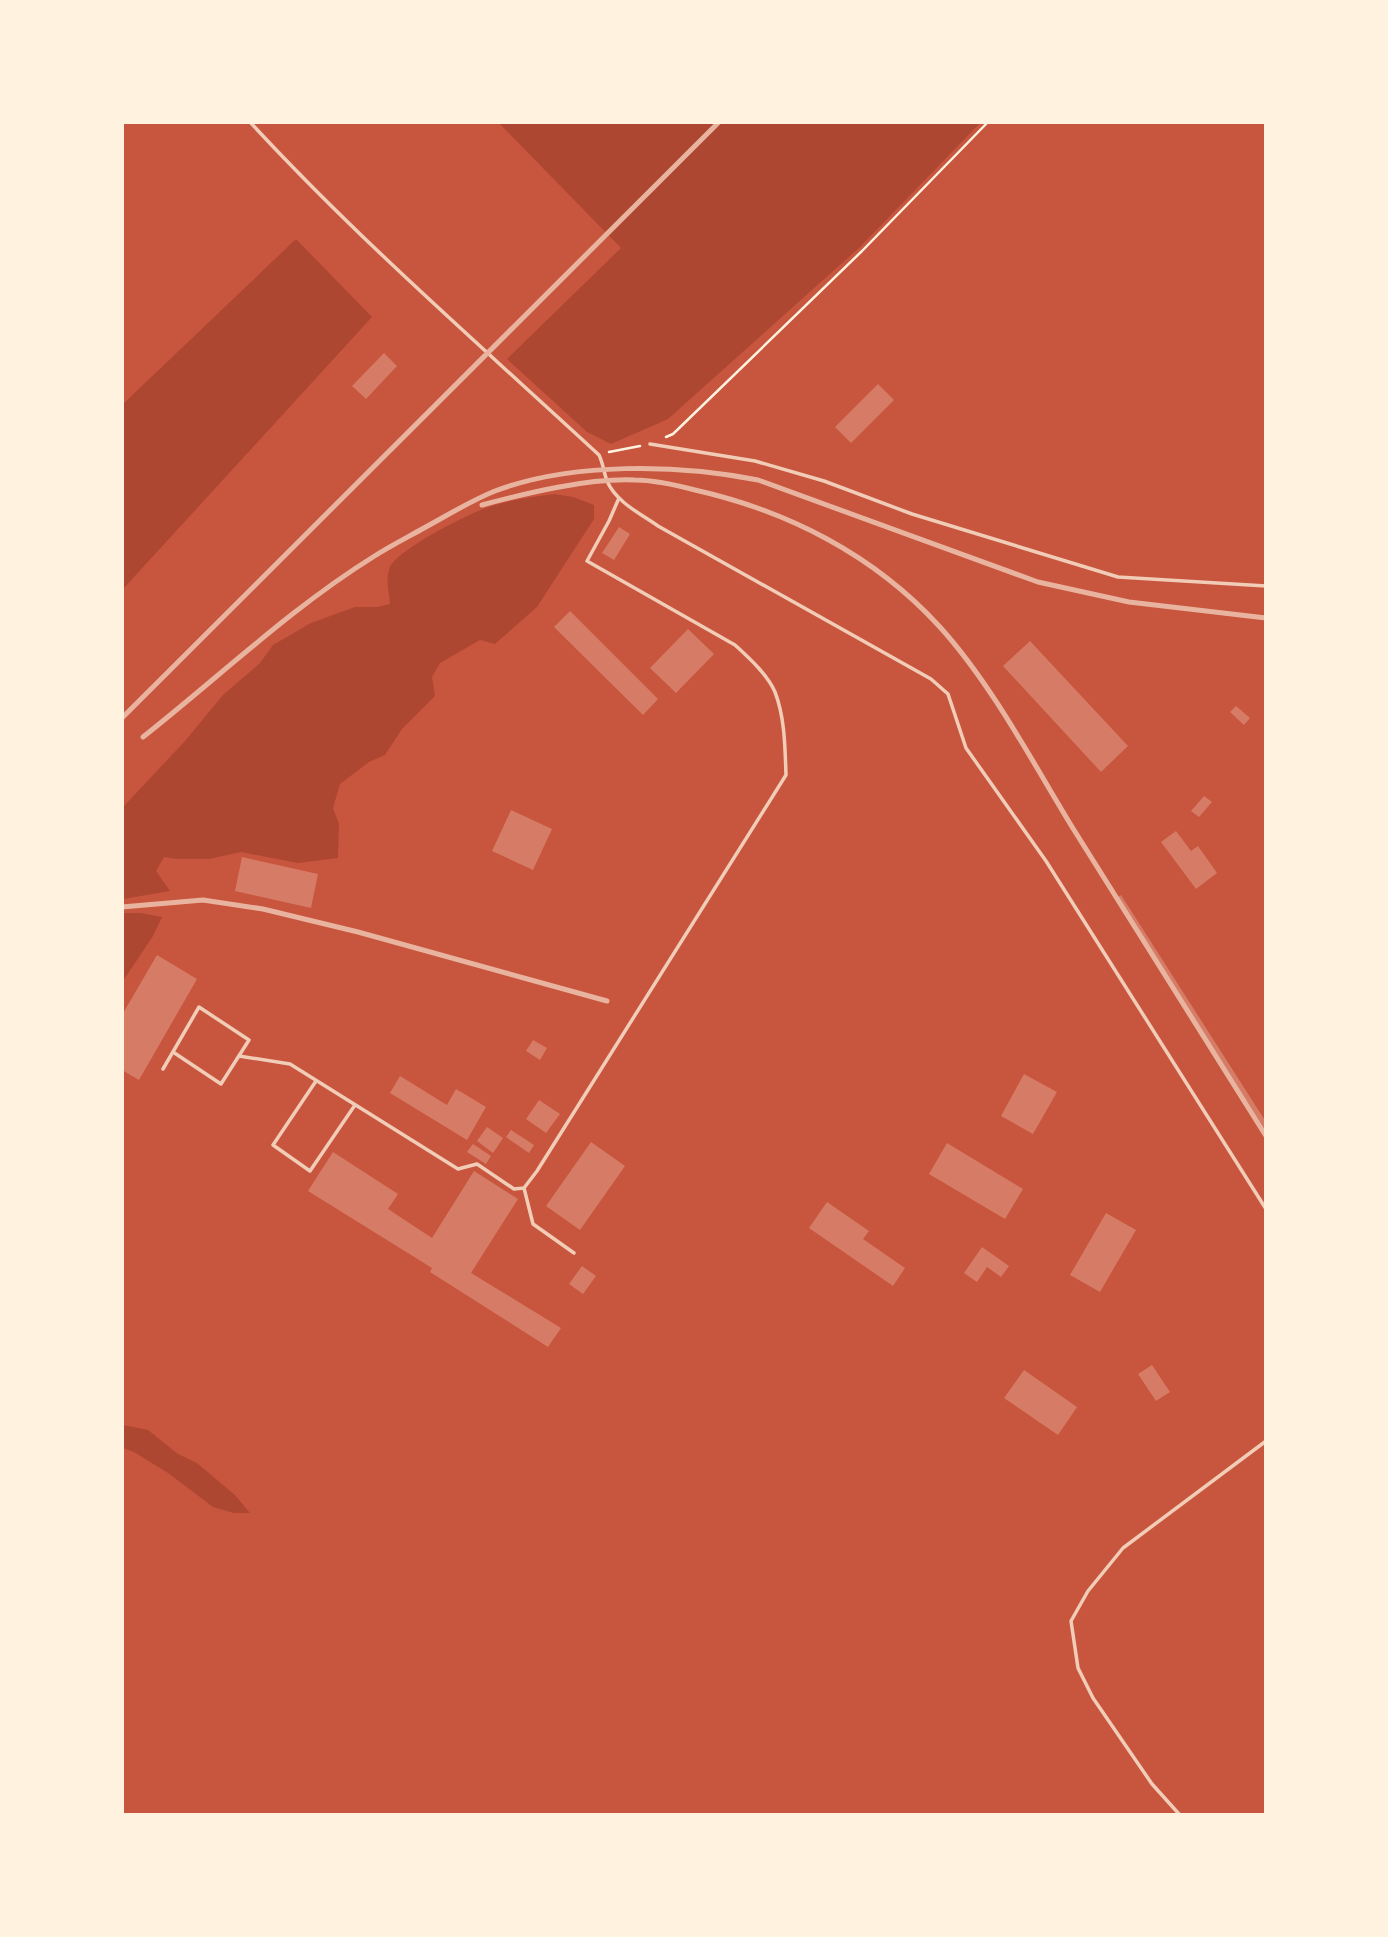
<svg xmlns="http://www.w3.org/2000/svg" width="1388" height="1937" font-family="'Playfair Display',serif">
<rect width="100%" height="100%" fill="#c8553d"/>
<!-- green -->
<path fill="#ae4732" d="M499,123h481l-120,124 -192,172 -57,25 -24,-12 -80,-73 114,-111z
M296,239l76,78 -249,272v-185z
M554,494l19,3 21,8v14l-57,88 -42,37 -15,-4 -40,23 -8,14 3,19 -33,33 -17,26 -16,7 -29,22 -7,24 6,16 -1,34 -40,5 -57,-11 -32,7h-32l-13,-2 -8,14 14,20 -47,8v-92l62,-66 38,-46 37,-32 13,-18 38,-22 44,-16h22l13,-3c-1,-13 -5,-25 0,-37 9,-18 76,-52 96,-59 22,-8 46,-11 68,-14z
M123,913h18l21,4 -9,19 -30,45z
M123,1425l25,5 30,24 19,9 38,32 15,18h-16l-21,-6 -45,-34 -34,-21 -11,-4z"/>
<!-- building -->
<path fill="#d67c66" d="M384,353l13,13 -31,33 -14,-13z
M878,384l16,16 -43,43 -16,-16z
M619,527l11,7 -16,26 -12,-7z
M570,611l88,88 -15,16 -89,-88z
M688,629l26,25 -38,39 -26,-25z
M1030,641l98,105 -27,26 -98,-106z
M1236,706l14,12 -6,7 -14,-13z
M1204,796l8,6 -13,15 -8,-6z
M511,810l41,19 -19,41 -41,-19z
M1176,831l15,20 7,-5 19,27 -21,16 -35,-47z
M242,857l76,17 -7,34 -76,-17z
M1121,895l145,227v9l-149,-233z
M157,955l40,24 -58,101 -17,-10v-55z
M533,1040l14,8 -7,12 -14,-9z
M1024,1074l33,18 -24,42 -32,-18z
M400,1076l47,29 9,-16 30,18 -19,33 -77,-47z
M539,1100l21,14 -14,19 -20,-14z
M487,1127l16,11 -10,15 -16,-12z
M511,1130l23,15 -5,8 -23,-16z
M591,1142l34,24 -45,64 -34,-24z
M947,1143l76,46 -18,30 -76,-45z
M473,1144l18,12 -5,8 -19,-12z
M333,1152l65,42 -10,15 44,29 42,-67 44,28 -47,74 90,55 -13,19 -118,-75 2,-4 -124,-77z
M827,1202l42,29 -6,8 42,29 -12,18 -84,-58z
M1106,1213l30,17 -36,62 -30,-17z
M982,1247l27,19 -8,11 -14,-10 -10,15 -13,-9z
M582,1266l14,10 -13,18 -14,-10z
M1152,1365l18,27 -14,9 -18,-27z
M1024,1370l53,37 -19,28 -54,-37z"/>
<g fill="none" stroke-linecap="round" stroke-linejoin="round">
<!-- path -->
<path stroke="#fff3e0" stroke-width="2.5" d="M666,437l7,-3 189,-183 126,-129
M609,452l31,-6"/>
<!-- service -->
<path stroke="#f1ccb7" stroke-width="3.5" d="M250,122c109,118 231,224 349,333 4,8 5,18 8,26 9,21 34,33 51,45l273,153 17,15 18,54 80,113 220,348
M650,444l105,17 69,20 88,33 206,63 148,9
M239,1056l51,8 168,105 19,-5 37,25 10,-1 13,-17 249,-396c-1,-27 -1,-57 -11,-83 -8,-18 -26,-34 -40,-47l-148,-84 22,-40 10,-23
M163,1069l36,-62 50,33 -28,44 -48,-32
M316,1081l-43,64 37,26 45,-66
M524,1188l9,36 41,29
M1179,1814l-27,-30 -59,-86 -15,-30 -7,-47 17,-30 35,-43 143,-107"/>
<!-- rail -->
<path stroke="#e9b49f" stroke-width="5" d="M482,505c45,-12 106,-27 153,-25 20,0 41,5 60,10 93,21 179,65 244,136 52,57 94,137 135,204 64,102 128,204 192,306
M122,718l597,-596
M143,737c76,-60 148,-129 230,-180 17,-11 35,-20 51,-29 24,-13 46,-27 71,-37 77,-29 183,-27 263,-11l280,102 91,20 137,16
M122,907l81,-7 60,9 95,23 249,69"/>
</g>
<!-- border -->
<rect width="1388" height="1937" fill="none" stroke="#fff3e0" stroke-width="248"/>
</svg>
